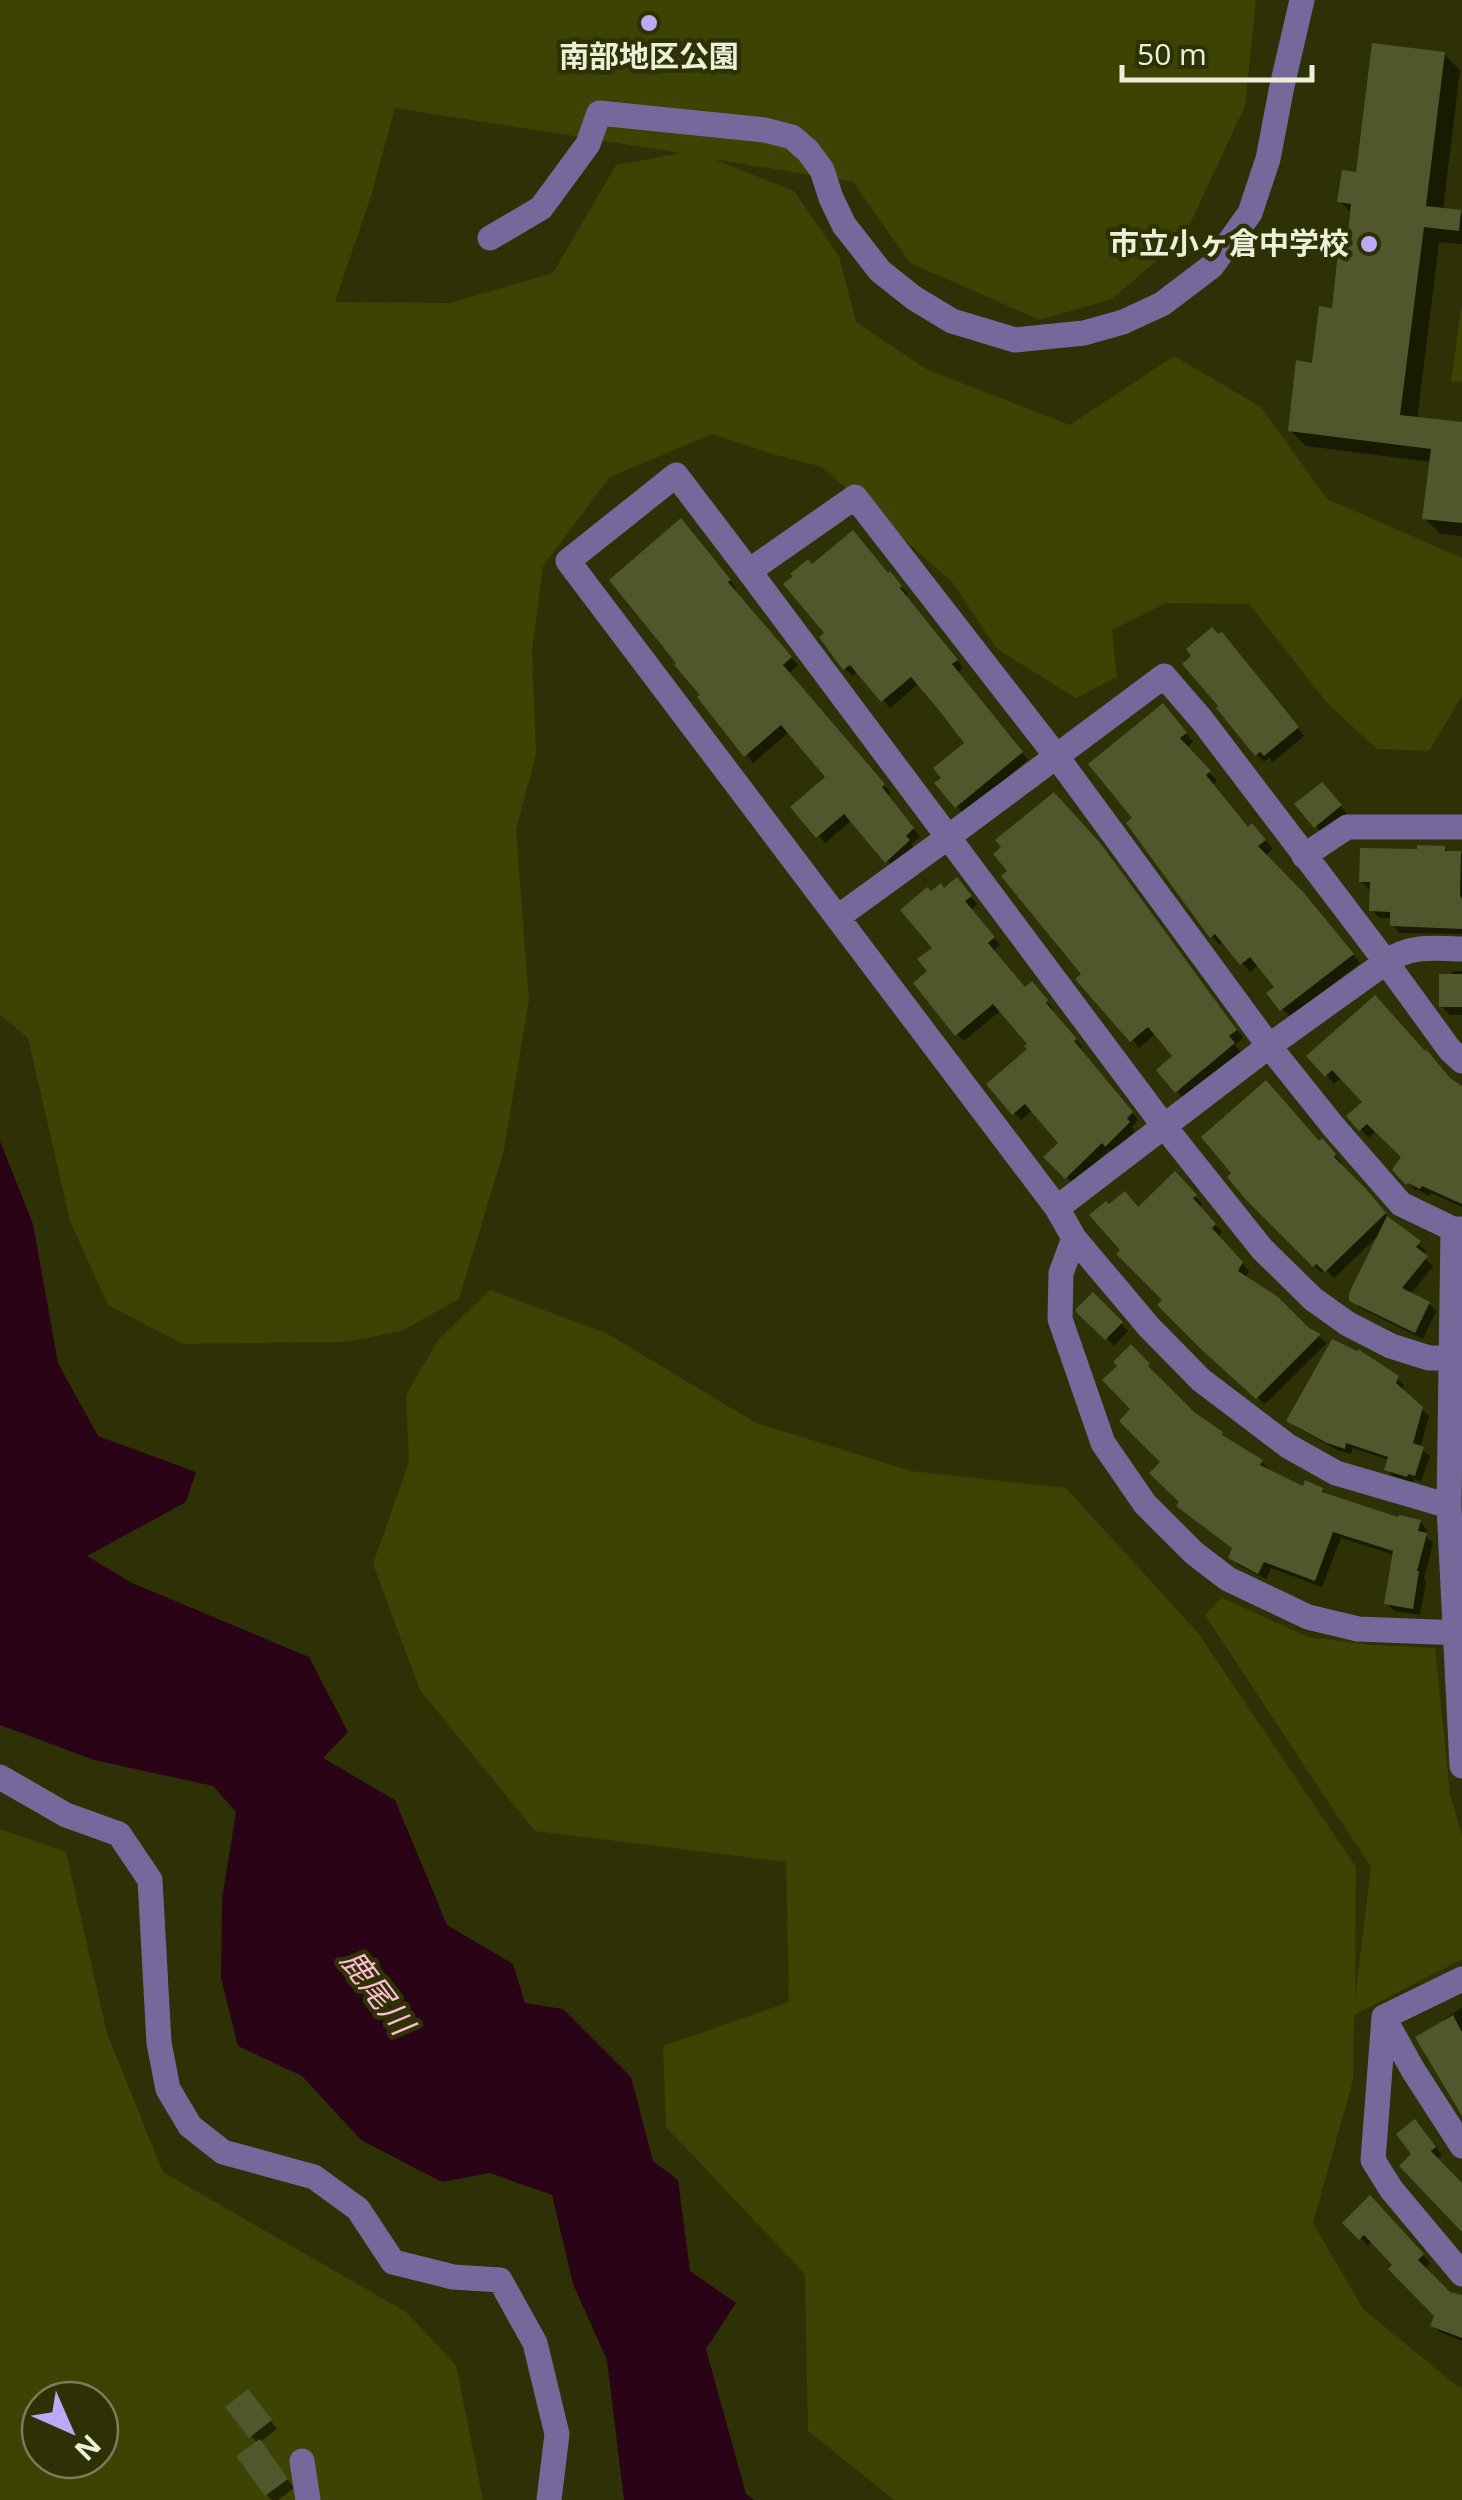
<svg xmlns="http://www.w3.org/2000/svg" width="1462" height="2500" font-family="'Open Sans','Noto Sans JP',sans-serif">
<rect width="100%" height="100%" fill="#2d3105"/>
<!-- green -->
<path fill="#3d4302" fill-rule="evenodd" d="M0,0h1256l-11,106 -61,131 -72,62 -72,21 -130,-57 -57,-81 -140,-23 81,32 45,65 17,66 70,47 144,56 104,-69 87,51 66,92 135,59v138l-33,55 -52,-2 -49,-45 -79,-100 -83,-1 -54,27 5,47 -41,21 -79,-49 -44,-66 -131,-116 -46,-12 -64,-21 -102,43 -67,89 -11,85 4,103 -20,76 13,170 -25,150 -45,149 -57,32 -58,11 -161,2 -75,-39 -38,-84 -42,-183 -28,-23zM395,108l286,45 -65,12 -63,108 -103,30 -115,-1 36,-106z
M1462,302v80l-11,-1z
M490,1290l116,43 150,90 155,48 155,17 132,145 158,234 -1,132 16,-132 -166,-252 17,-17 86,39 64,8 63,3 15,146 12,41v124l-108,56 -1,65 -40,143 50,86 94,77 5,1v113h-568l-86,-69 -3,-157 -139,-147 -3,-81 126,-44 -3,-140 -251,-31 -115,-141 -47,-126 36,-102 -3,-67 32,-55z
M0,1829l66,23 41,181 56,139 243,140 50,53 27,135h-483zM40,2400h60v60h-60z"/>
<!-- water -->
<path fill="#2a0416" d="M0,1141l33,83 25,139 40,73 98,36 -10,30 -99,54 45,27 177,74 39,75 -25,26 72,42 52,125 66,39 12,39 38,6 68,68 22,84 25,19 12,91 46,32 -30,46 40,145 8,6h-130l-17,-140 -34,-76 -21,-89 -62,-22 -48,9 -81,-42 -59,-64 -64,-30 -17,-68 1,-79 14,-87 -23,-26 -119,-26 -94,-35z"/>
<!-- shadow -->
<path fill="#0007" d="M1444,54l16,16 -17,140 19,4v30l-23,-2 -22,178 45,5v111l-21,-2 -17,-16 8,-56 -126,-16 -16,-16 44,-120 14,-54 4,-42 -12,-13z
M688,528l48,60 -3,3 65,74 -9,8 102,120 -4,2 33,42 -9,7 5,5 -22,19 -42,-48 -27,23 -31,-35 35,-31 -39,-46 -37,32 -52,-65z
M812,567l76,9 9,6 11,12 -3,2 58,72 -5,4 70,88 -64,54 -7,-8 10,-63 -48,-60 -29,25 -32,-37 -5,5 -8,-7 -23,-32 5,-3z
M1229,642l75,94 -31,26 -4,-4 -5,4 -8,-8z
M1171,715l22,27 -7,6 31,33 -5,4 37,44 12,6 12,14 -9,7 48,49 48,58 -69,54 -9,-8 -4,-22 -19,-23 -9,8 -26,-31 -4,4 -8,-9 -76,-117z
M1329,792l18,22 -24,20 -25,-29z
M1444,848l5,5 13,1v80l-62,-1 -8,-8v-7h-13l-7,-8v-21h-3l-8,-8 58,-29z
M1108,855l135,183 -8,7 6,7 -57,47 -25,-28 17,-14 -20,-24 -17,15 -54,-74z
M964,887l13,17 -6,6 29,35 -7,6 33,39 13,2 14,17 -2,2 31,36 -2,2 58,71 -6,7 3,4 -21,21 -4,-3 -37,35 -26,-27 14,-14 -28,-33 -12,10 -7,-7 16,-69 -29,-34 -37,31 -7,-7 -27,-63 5,-23 -3,-54z
M1452,971h10v44h-12l-9,-9 11,-29z
M1309,1056l129,12 24,22v117l-31,-14 -2,3 -12,-7 -1,2 -20,-22 8,-13 -27,-26 -8,8 -20,-22 16,-14 -23,-25 -8,7z
M1319,1144l10,5 13,14 -3,3 36,35 17,22 34,28 -4,5 11,10 -23,29 19,9 7,7 -13,28 -63,-31 -8,-8 30,-68 -48,46 -9,-9 -3,4 -73,-73z
M1175,1175l27,29 -3,3 23,25 -5,5 32,34 -4,8 82,64 -62,61 -52,-46 -47,-58 -27,-90z
M1093,1296l35,35 -14,15 -35,-36z
M1131,1348l24,25 -2,2 39,39 37,28 32,20 8,7 -1,2 36,18 18,1 6,6 72,24 20,2 7,8 -1,6 7,7 -9,36 2,2 -6,34 -26,-4 -7,-8 8,-48 -54,-17 -19,49 -51,-19 -5,11 -28,-14 -7,-8 4,-8 -53,-47 -48,-93z
M1397,1378l7,7 -2,6 27,25 -9,32 10,8 -9,25 -7,-2 -1,3 -20,-6 -7,-7 3,-9 -36,-12 -2,6 -14,-4 -41,-23 -7,-7z
M1462,2008v86l-18,-75z
M1422,2130l20,25 -6,4 26,27v43l-48,-74z
M1370,2199l60,64 -6,6 25,25 13,7v40l-22,-9 -7,-7 3,-10 -40,-49 -23,-26 -5,5 -23,-22z
M255,2400l22,29 -17,13 34,46 -16,12h-6l-5,-5 -27,-38 18,-14 -7,-7z"/>
<!-- building -->
<path fill="#51572c" d="M1372,43l73,9 -19,154 35,4 -2,21 -35,-4 -24,188 62,7v101l-40,-4 9,-70 -143,-18 8,-71 16,3 7,-57 13,2 6,-56 8,1 5,-49 -14,-2 5,-32 14,2z
M681,518l50,62 -3,2 64,75 -9,8 102,119 -3,3 32,41 -8,8 4,4 -25,23 -41,-49 -28,24 -26,-31 35,-30 -44,-52 -37,32 -47,-60 3,-2 -26,-30 2,-2 -67,-83z
M853,530l35,43 2,-2 12,15 -2,2 58,72 -6,4 71,88 -68,56 -21,-25 7,-5 -8,-10 31,-25 -26,-34 -27,-32 -30,25 -31,-37 -7,5 -24,-33 5,-4 -41,-49 10,-8 -3,-2 18,-15 4,5z
M1212,627l6,7 4,-2 77,95 -35,29 -4,-4 -5,4 -39,-48 2,-2 -36,-42 9,-8 -5,-7z
M1163,703l24,30 -7,5 31,33 -5,4 42,52 4,-4 14,17 -8,6 46,47 50,61 -74,57 -14,-18 8,-6 -24,-30 -10,8 -25,-31 -5,4 -84,-115 6,-5 -44,-54z
M1322,782l20,23 -28,23 -20,-24z
M1054,792l47,52 136,186 -8,6 6,7 -60,50 -19,-23 16,-14 -24,-29 -18,15 -55,-63 6,-5 -80,-98 6,-5 -14,-17 8,-7 -6,-7z
M1417,845l28,1v5h16l-1,44 2,4v30l-72,-3v-14l-21,-1 1,-29h-11l1,-34 57,1z
M957,877l15,19 -7,5 30,36 -7,6 37,44 7,-6 16,19 -2,3 31,36 -3,2 59,71 -6,6 3,4 -25,25 -3,-4 -37,36 -22,-22 15,-14 -33,-39 -13,11 -26,-31 41,-35 -3,-3 3,-2 -34,-40 -38,32 -42,-53 14,-12 -10,-12 15,-11 -32,-38 27,-23 4,4 10,-8 3,5z
M1439,974h23v33h-23z
M1375,995l51,57v-3l24,29 12,8v118l-40,-18 -2,3 -12,-6 -2,2 -14,-15 9,-13 -34,-33 -8,7 -13,-15 16,-14 -30,-32 -7,7 -19,-21z
M1266,1080l53,61 3,-3 14,16 -2,3 33,33 19,23 -61,59 -9,-8 -3,3 -65,-65 -21,-25 4,-4 -30,-36z
M1175,1171l22,24 -4,3 23,26 -4,4 31,34 -5,9 40,26 31,31 12,6 -65,65 -53,-48 -46,-46 5,-5 -46,-46 4,-4 -31,-35 17,-14 3,3 16,-13 13,16z
M1387,1216l34,25 -5,6 12,9 -26,32 28,14 -15,31 -66,-32v-8z
M1093,1292l30,30 -18,18 -29,-28v-3z
M1332,1339l25,12 1,-2 41,27 -3,7 27,24 -10,36 11,4 -9,29 -7,-2 -1,3 -23,-7 4,-13 -42,-14 -1,6 -18,-6 -41,-22z
M1131,1344l19,20 -2,2 46,46 29,20 -1,3 41,25 -3,5 43,21 2,-6 18,8 -1,4 76,25 1,-2 22,5 -3,11 9,2 -10,38h2l-6,38 -29,-5 9,-53 -60,-19 -18,49 -51,-19 -6,12 -30,-16 4,-10 -56,-42 3,-4 -30,-29 11,-11 -41,-41 11,-12 -28,-29 15,-14 -4,-4z
M1453,2015l9,17v84l-47,-79z
M1415,2119l21,28 -5,4 31,32v49l-63,-66 12,-12 -15,-20z
M1370,2195l54,59 -6,6 32,32 12,3v43l-32,-12 4,-10 -46,-47 4,-4 -28,-30 -5,5 -17,-17z
M248,2389l24,31 -23,18 -24,-31z
M260,2439l28,40 -23,17 -29,-40z"/>
<g fill="none" stroke-linecap="round" stroke-linejoin="round">
<!-- minor -->
<path stroke="#75699c" stroke-width="25" d="M490,238l51,-30 47,-64 11,-31 166,17 27,7 16,14 14,19 9,28 13,27 36,46 34,27 38,23 63,19 69,-7 39,-11 39,-18 50,-38 38,-53 18,-54 14,-73 20,-86
M749,571l415,555 98,123 51,50 35,25 43,22 38,12h21
M1304,856l43,-29h115
M838,917l109,-79 217,-162 38,44 184,242 -117,84 -212,162
M1462,949c-28,-1 -53,-4 -76,13l64,88 12,11
M1453,1229l-4,277 13,260
M1074,1238l-13,35 -1,46 43,124 42,61 49,49 34,26 80,38 50,12 104,4
M1449,1506l-113,-33 -48,-27 -87,-66 -52,-53 -75,-89 -17,-30 -489,-647 108,-86 73,96 106,-74 202,260 212,289 64,80 68,78 52,25h9
M0,1777l66,38 53,19 31,46 9,163 9,46 22,37 33,26 91,25 44,32 35,53 60,15 47,3 35,63 22,91 -8,66
M1462,1979l-78,38 -11,143 18,29 71,85
M1384,2018l29,52 49,76
M302,2461l6,39"/>
</g>
<!-- markers -->
<g fill="#bcaaf6" stroke="#2d3105" stroke-width="4">
<circle cx="649" cy="23" r="10"/>
<circle cx="1369" cy="244" r="10"/>
</g>
<g text-anchor="middle" stroke-width="9" stroke-linejoin="round" paint-order="stroke">
<!-- poi labels -->
<g font-size="30" font-weight="bold" fill="#ecf0d8" stroke="#2d3105">
<text x="649" y="67">南部地区公園</text>
<text x="1349" y="254" text-anchor="end">市立小ヶ倉中学校</text>
</g>
<!-- water labels -->
<g font-size="32" font-style="italic" fill="#ffbad3" stroke="#2d3105">
<text transform="translate(377 1992) rotate(53)" y="11">鹿尾川</text>
</g>
</g>
<!-- north arrow -->
<g transform="translate(70 2430) rotate(135)"><circle r="48" fill="#2d3105" stroke="#797d59" stroke-width="2.5"/>
<path d="M0-8L18 38L0 25L-18 38Z" fill="#bcaaf6"/>
<text y="-15" font-size="28" font-weight="bold" text-anchor="middle" fill="#ecf0d8">N</text>
</g>
<!-- scale -->
<path d="M1122 65v15h190v-15" fill="none" stroke="#ecf0d8" stroke-width="5"/>
<text x="1137" y="65" font-size="30" fill="#ecf0d8" stroke="#2d3105" stroke-width="8" paint-order="stroke">50 m</text>
</svg>
